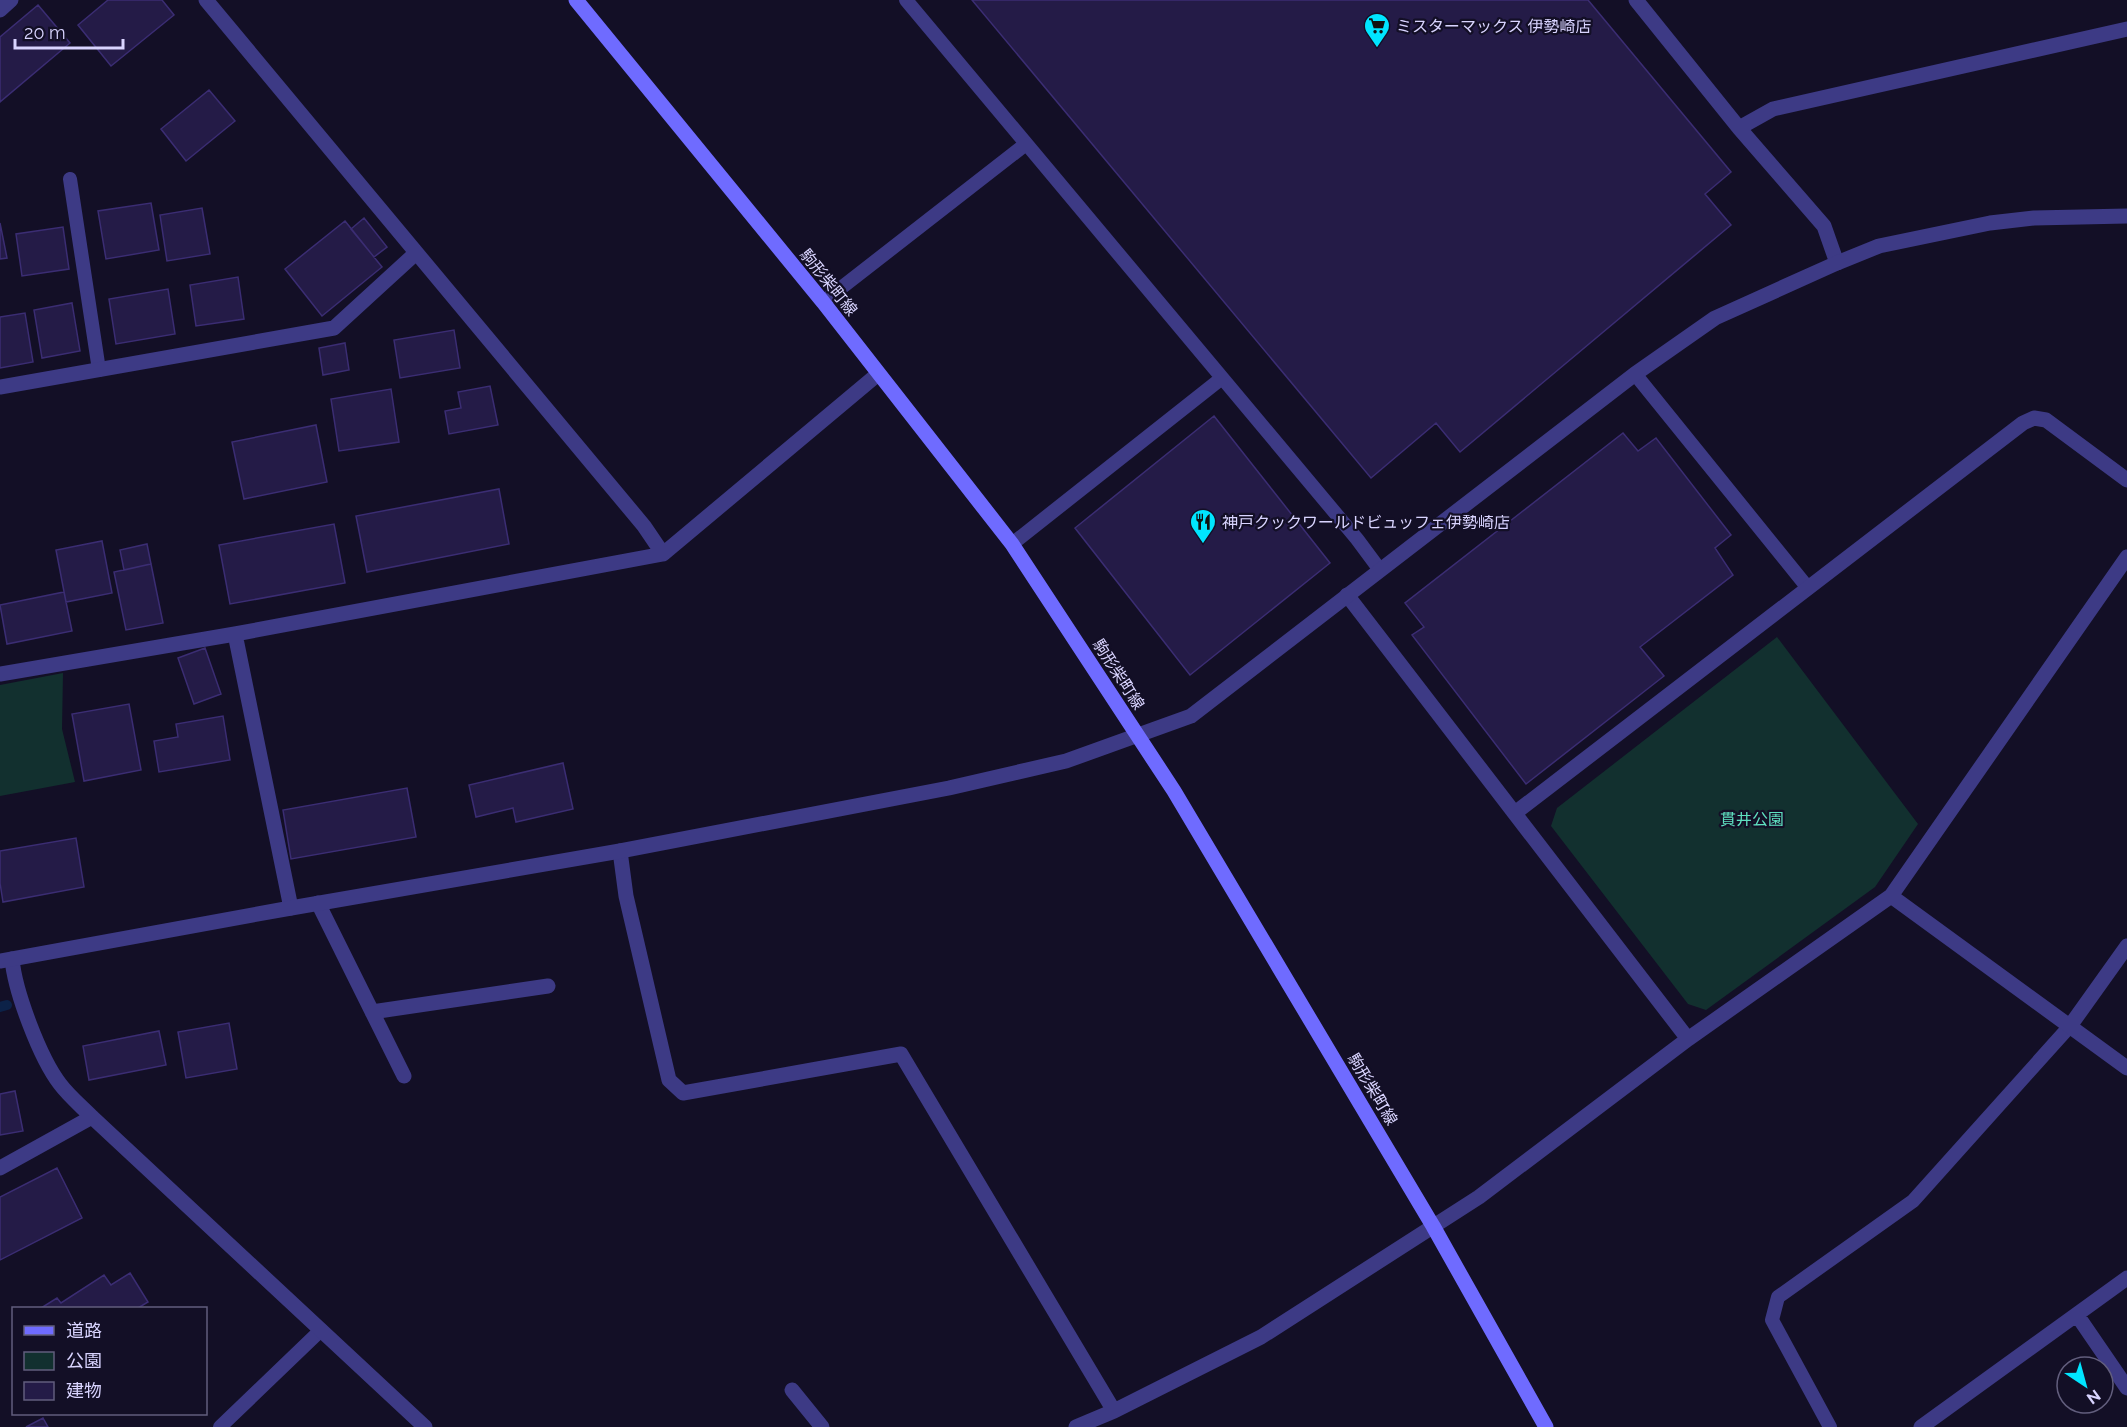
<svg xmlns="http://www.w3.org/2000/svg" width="2127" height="1427" font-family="Raleway,'Noto Sans JP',sans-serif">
<rect width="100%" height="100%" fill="#130f26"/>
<!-- green -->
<path fill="#12302f" d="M1777,637l141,187 -43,63 -169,123 -18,-6 -137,-178 6,-18z
M63,673l-1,56 13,53 -75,14v-111z"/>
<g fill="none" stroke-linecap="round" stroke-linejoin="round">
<!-- stream -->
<path stroke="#0c2248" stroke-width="10" d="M0,1007l7,-2"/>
</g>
<!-- building -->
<path fill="#241b47" stroke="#3b2d73" stroke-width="1.5" d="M108,0h54l12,15 -63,51 -33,-41z
M972,0h616l143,172 -26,22 26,31 -271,227 -24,-29 -65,55z
M38,5l32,38 -70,59v-65z
M209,90l26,31 -49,40 -25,-32z
M151,203l8,47 -53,9 -8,-48z
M202,208l8,46 -43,7 -7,-46z
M364,218l23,29 -13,10 -23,-28z
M345,221l37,46 -60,49 -37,-47z
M0,223l7,35 -7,1z
M63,227l6,42 -47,7 -6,-42z
M238,277l6,42 -48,7 -6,-41z
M168,289l7,45 -59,10 -7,-45z
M72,303l8,48 -38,7 -8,-48z
M25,313l8,49 -33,6v-51z
M454,330l6,38 -60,10 -6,-38z
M345,343l4,27 -26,5 -4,-27z
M490,386l8,39 -49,9 -4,-23 16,-3 -3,-16z
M391,389l8,53 -60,9 -8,-52z
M1214,416l116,147 -140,112 -115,-147z
M316,425l11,57 -83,17 -12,-57z
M1623,433l15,18 18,-13 75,97 -16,13 18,27 -93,72 24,29 -138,108 -114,-149 12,-8 -19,-24z
M499,489l10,55 -142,28 -11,-56z
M334,524l11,59 -115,21 -11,-59z
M102,541l10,52 -46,9 -10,-52z
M147,544l4,20 -27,6 -4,-20z
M151,564l12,59 -37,7 -12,-58z
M64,592l8,39 -65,13 -7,-39z
M205,648l16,46 -27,10 -16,-46z
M129,704l12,66 -57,11 -12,-67z
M223,716l7,44 -71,12 -5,-31 24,-4 -2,-13z
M563,763l10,46 -57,13 -3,-14 -37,9 -7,-32z
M407,788l9,49 -125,22 -8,-49z
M76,838l8,49 -81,15 -3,-19v-32z
M229,1023l8,46 -51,9 -8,-46z
M159,1031l7,34 -77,15 -6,-34z
M15,1091l8,40 -23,4v-41z
M57,1168l25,50 -82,42v-63z
M130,1273l18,29 -10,6h-97l16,-10 4,5 43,-28 7,10z
M43,1418l5,9h-22z"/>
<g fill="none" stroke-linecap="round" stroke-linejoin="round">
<!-- service -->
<path stroke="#3d3a85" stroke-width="14" d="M906,0l451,539 23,31
M70,179l29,191
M823,302l203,-158
M1635,374l173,214
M1012,544l210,-166
M220,1427l101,-97
M1830,1427l-58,-107 6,-23 135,-96 157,-175"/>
<!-- minor -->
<path stroke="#3d3a85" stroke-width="15" d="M206,0l438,526 19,28
M1636,0l103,128 85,98 13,37
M0,10l11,-10
M1739,128l34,-19 354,-80
M0,387l334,-59 82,-75
M1347,595l341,444
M235,634l56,274
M0,674l235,-40 428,-80 215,-180
M1515,813l508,-390 11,-5 12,2 81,60
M620,851l6,45 43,184 14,13 218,-39 213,357
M1891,896l236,172
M318,903l86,173
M12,959c3,33 28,99 48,125 9,12 21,22 32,33l333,310
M372,1012l176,-26
M2070,1026l57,-80
M0,1168l92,-51
M2077,1315l50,73
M792,1390l30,37
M1076,1427l38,-16 147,-74 218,-140 209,-158 203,-143 236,-339
M1921,1427l206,-149"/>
<!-- tertiary -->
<path stroke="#3d3a85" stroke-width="15" d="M0,961l291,-53 329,-57 329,-63 117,-27 125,-45 444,-342 80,-56 122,-55 42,-17 111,-23 44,-5 93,-2"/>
<!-- secondary -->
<path stroke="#6f6bff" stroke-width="15" d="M576,0l247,302 189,242 162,247 259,435 113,201"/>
</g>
<!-- icons -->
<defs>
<symbol id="supermarket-pin" viewBox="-11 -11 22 30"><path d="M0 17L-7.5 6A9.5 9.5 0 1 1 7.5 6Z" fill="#00e5ff" stroke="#130f26"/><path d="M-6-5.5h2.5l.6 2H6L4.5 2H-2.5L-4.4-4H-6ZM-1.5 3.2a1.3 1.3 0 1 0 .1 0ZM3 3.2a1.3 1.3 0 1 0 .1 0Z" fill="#111"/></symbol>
<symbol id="restaurant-pin" viewBox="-11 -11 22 30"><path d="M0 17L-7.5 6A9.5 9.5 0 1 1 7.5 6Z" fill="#00e5ff" stroke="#130f26"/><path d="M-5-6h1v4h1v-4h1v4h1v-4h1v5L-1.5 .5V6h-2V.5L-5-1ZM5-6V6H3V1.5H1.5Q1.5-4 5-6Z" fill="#111"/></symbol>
</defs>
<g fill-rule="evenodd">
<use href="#supermarket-pin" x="1362" y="11" width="30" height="40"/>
<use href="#restaurant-pin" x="1188" y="507" width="30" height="40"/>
</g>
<g text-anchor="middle" stroke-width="4.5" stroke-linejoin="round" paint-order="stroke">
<!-- poi labels -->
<g font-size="16" fill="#d9d4ff" stroke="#130f26" text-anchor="start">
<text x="1396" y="32">ミスターマックス 伊勢崎店</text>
<text x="1222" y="528">神戸クックワールドビュッフェ伊勢崎店</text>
</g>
<!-- street labels -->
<g font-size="16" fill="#d9d4ff" stroke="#130f26">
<text transform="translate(829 282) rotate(51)" y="6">駒形柴町線</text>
<text transform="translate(1119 674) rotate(57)" y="6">駒形柴町線</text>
<text transform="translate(1373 1089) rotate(59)" y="6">駒形柴町線</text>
</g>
<!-- park labels -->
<g font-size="16" fill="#5fe0c0" stroke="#130f26">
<text x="1752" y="825">貫井公園</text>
</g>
</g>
<!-- legend -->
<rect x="12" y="1307" width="195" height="108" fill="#130f26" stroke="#625e7d" stroke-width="1.5"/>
<rect x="24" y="1326" width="30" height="9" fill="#6f6bff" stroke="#625e7d" stroke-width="1.5"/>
<text x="66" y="1337" font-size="18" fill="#d9d4ff">道路</text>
<rect x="24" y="1352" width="30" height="18" fill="#12302f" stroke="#625e7d" stroke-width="1.5"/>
<text x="66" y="1367" font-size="18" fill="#d9d4ff">公園</text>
<rect x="24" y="1382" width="30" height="18" fill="#241b47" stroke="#625e7d" stroke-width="1.5"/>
<text x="66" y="1397" font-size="18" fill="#d9d4ff">建物</text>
<!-- north arrow -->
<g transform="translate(2085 1385) rotate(144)"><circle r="28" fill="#130f26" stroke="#625e7d" stroke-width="1.5"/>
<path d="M0-4.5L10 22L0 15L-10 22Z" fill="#00e5ff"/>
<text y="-9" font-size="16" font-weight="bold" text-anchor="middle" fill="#d9d4ff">N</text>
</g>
<!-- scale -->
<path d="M15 39v9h108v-9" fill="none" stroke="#d9d4ff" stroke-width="3"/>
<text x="24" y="39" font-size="18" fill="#d9d4ff" stroke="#130f26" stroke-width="4.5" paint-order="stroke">20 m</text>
</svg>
